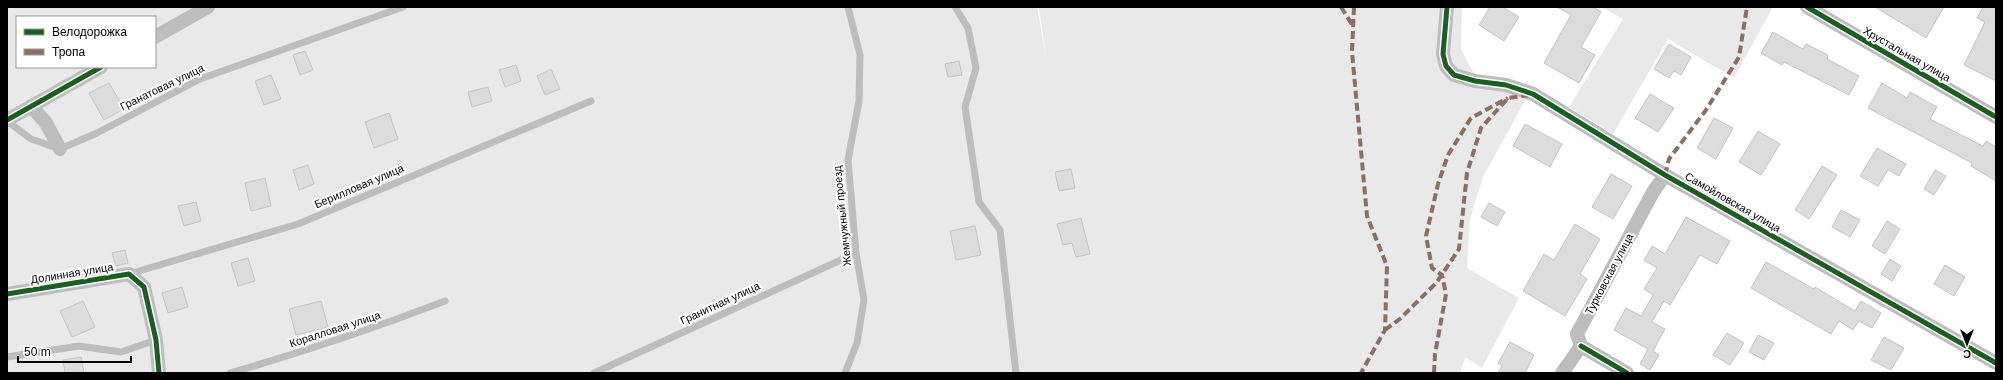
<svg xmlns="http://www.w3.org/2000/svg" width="2003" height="380" font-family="Arial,sans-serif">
<rect width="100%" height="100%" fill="#fff"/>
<!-- green -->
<path fill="#e9e9e9" d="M7,7h204l-56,31v-21h-138v50h86l-96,53z
M217,7h820l9,49 -7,-49h423l-1,42 14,27 2,13 26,1 23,9 -43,78 -13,42 -3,49 52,30 -37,70 -17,-11 -5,16h-1453v-245l106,-61h42v-24z
M1601,7h172l-39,71 -66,-39 -55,95 -44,-27 54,-88z"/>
<!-- building -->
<path fill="#dcdcdc" stroke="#c4c4c4" d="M1490,7h13l16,10 -15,24 -25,-16z
M1557,7h36l8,5 -20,35 14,8 -16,28 -35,-20 27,-48z
M1875,7h69l-18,31z
M1983,7h13v74l-32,-16 21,-43 -8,-4z
M1773,32l30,17 3,-5 22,11 -1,4 32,17 -10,19 -65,-33 -2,3 -21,-12z
M1669,44l22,13 -10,18 -7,-4 -5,7 -15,-9z
M305,51l8,19 -13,5 -7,-20z
M959,61l3,14 -14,2 -3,-13z
M516,65l5,16 -16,6 -6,-17z
M551,69l9,20 -15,6 -8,-19z
M271,75l10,24 -17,6 -9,-24z
M109,83l15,26 -20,11 -15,-27z
M1882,83l25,15 3,-6 27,15 -7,12 53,27 3,-5 10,6v34l-25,-15 1,-3 -104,-55z
M488,87l4,14 -20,6 -4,-15z
M1650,94l24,14 -16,24 -23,-14z
M389,113l9,26 -24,9 -9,-26z
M1714,118l19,10 -17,31 -19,-11z
M1525,124l37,20 -12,23 -37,-21z
M1758,131l22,13 -19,31 -22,-13z
M1877,148l29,16 -7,12 -11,-6 -10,16 -18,-10z
M308,165l6,19 -15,6 -6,-20z
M1822,166l15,9 -28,44 -14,-9z
M1071,169l4,19 -16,3 -4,-19z
M1935,170l11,6 -12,19 -10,-6z
M1611,174l21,12 -19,33 -21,-12z
M265,178l6,28 -20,5 -6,-28z
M196,202l5,19 -17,5 -6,-20z
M1489,203l16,9 -8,14 -16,-9z
M1841,210l19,10 -10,17 -18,-10z
M1686,217l44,24 -13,23 -17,-9 -30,50 -6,-4 -12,21 13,7 -12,22 6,4 -9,15 -10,-6 8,-15 -34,-19 12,-22 15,8 12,-21 -9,-6 13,-21 -13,-8 8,-14 13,8z
M1081,218l9,36 -14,3 -4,-14 -9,2 -6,-21z
M1887,221l13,8 -15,25 -13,-8z
M1575,224l25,15 -20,35 7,5 -22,37 -42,-25 21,-37 10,6z
M975,226l6,29 -25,5 -6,-29z
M125,250l3,13 -12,3 -4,-13z
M248,258l7,23 -17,5 -7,-23z
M1890,259l11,7 -9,15 -11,-7z
M1766,262l48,27 1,-2 40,24 6,-10 20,12 -9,15 -13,-7 -6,9 -14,-9 -8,13 -80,-46z
M1945,265l20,12 -11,19 -20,-12z
M182,287l6,20 -20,6 -6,-20z
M83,301l12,26 -23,10 -12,-26z
M321,301l7,26 -32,8 -7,-26z
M1727,333l17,10 -14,22 -17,-10z
M1758,335l16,8 -10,17 -15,-8z
M1884,337l20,11 -13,22 -20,-10z
M1510,342l24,13 -9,18h-27l4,-7 -4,-3z
M81,357l3,16h-19l-2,-13z"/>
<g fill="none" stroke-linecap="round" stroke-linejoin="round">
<!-- lane -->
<path stroke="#bdbdbd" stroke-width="7" d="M955,7l13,21 8,40 -11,39 14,95 21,28 16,143
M7,121l24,18 29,10 37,-16 103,-54 203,-72
M129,274l169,-50 293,-123
M7,357l72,-11 42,6 35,-12
M230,373c73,-21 145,-45 215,-72
M594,373l262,-120
M845,373l12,-30 7,-43 -8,-47 -8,-93 11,-59 1,-46 -12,-48"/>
<!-- street -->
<path stroke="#bdbdbd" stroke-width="14" d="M1447,7l-4,47 3,12 8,9 21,6 31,4 27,9 132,81 331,188
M1807,7l189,110
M155,37l53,-30
M31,106l15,17 14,26
M7,120l94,-53
M7,294l122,-20 15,13 12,53 3,33
M1581,346l-4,-12 76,-142 12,-17
M1581,346l46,27
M1562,373l19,-27"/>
<!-- quiet -->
<path stroke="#8d6e63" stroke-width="4" stroke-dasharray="8 4" stroke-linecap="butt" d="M1341,7l12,19
M1354,7l-2,45 15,164 20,50 -2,64 -24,43
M1665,175l4,-16 37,-49 33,-53 8,-50
M1385,330l16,-12 36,-36 22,-33 8,-76 14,-45 27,-30 21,-3
M1434,373l1,-19 11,-60 -4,-19 -10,-7 -6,-32 12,-52 10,-29 23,-37 37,-20"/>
<defs>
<path id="cycleway" d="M1447,7l-4,47 3,12 8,9 21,6 31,4 27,9 132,81 331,188
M1807,7l189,110
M7,120l94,-53
M7,294l122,-20 15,13 12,53 3,33
M1581,346l46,27"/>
</defs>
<!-- cycleway casing -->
<use href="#cycleway" stroke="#fff" stroke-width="8"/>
<!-- cycleway -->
<use href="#cycleway" stroke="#1b5e20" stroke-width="5"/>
</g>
<g text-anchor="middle" stroke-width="4" stroke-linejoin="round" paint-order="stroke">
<!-- street labels -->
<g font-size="11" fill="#000" stroke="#fff">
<text transform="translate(1907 54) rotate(30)" y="4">Хрустальная улица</text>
<text transform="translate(162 87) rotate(-26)" y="4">Гранатовая улица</text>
<text transform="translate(359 186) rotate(-23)" y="4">Берилловая улица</text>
<text transform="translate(1733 202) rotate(30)" y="4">Самойловская улица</text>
<text transform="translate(842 216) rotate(-96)" y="4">Жемчужный проезд</text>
<text transform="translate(72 273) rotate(-9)" y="4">Долинная улица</text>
<text transform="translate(1609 274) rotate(-62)" y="4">Турковская улица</text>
<text transform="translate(720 303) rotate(-25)" y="4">Гранитная улица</text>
<text transform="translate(335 329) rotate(-18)" y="4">Коралловая улица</text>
</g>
</g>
<!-- border -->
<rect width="2003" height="380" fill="none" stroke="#000000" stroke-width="16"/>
<!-- legend -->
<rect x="16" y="16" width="140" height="52" fill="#ffffff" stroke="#999999"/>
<rect x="24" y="29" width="20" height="6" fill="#1b5e20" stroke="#999999"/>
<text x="52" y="36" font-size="12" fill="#000000">Велодорожка</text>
<rect x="24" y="49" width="20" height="6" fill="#8d6e63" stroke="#999999"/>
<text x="52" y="56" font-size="12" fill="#000000">Тропа</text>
<!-- north arrow -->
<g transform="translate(1967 344) rotate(180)" stroke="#ffffff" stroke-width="3" paint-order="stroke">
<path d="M0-3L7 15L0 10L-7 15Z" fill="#000000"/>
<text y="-6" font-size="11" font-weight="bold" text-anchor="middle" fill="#000000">С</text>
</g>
<!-- scale -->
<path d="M18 356v6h113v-6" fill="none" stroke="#000000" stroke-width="2"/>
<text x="24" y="356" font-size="12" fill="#000000" stroke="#ffffff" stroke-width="3" paint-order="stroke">50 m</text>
</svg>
